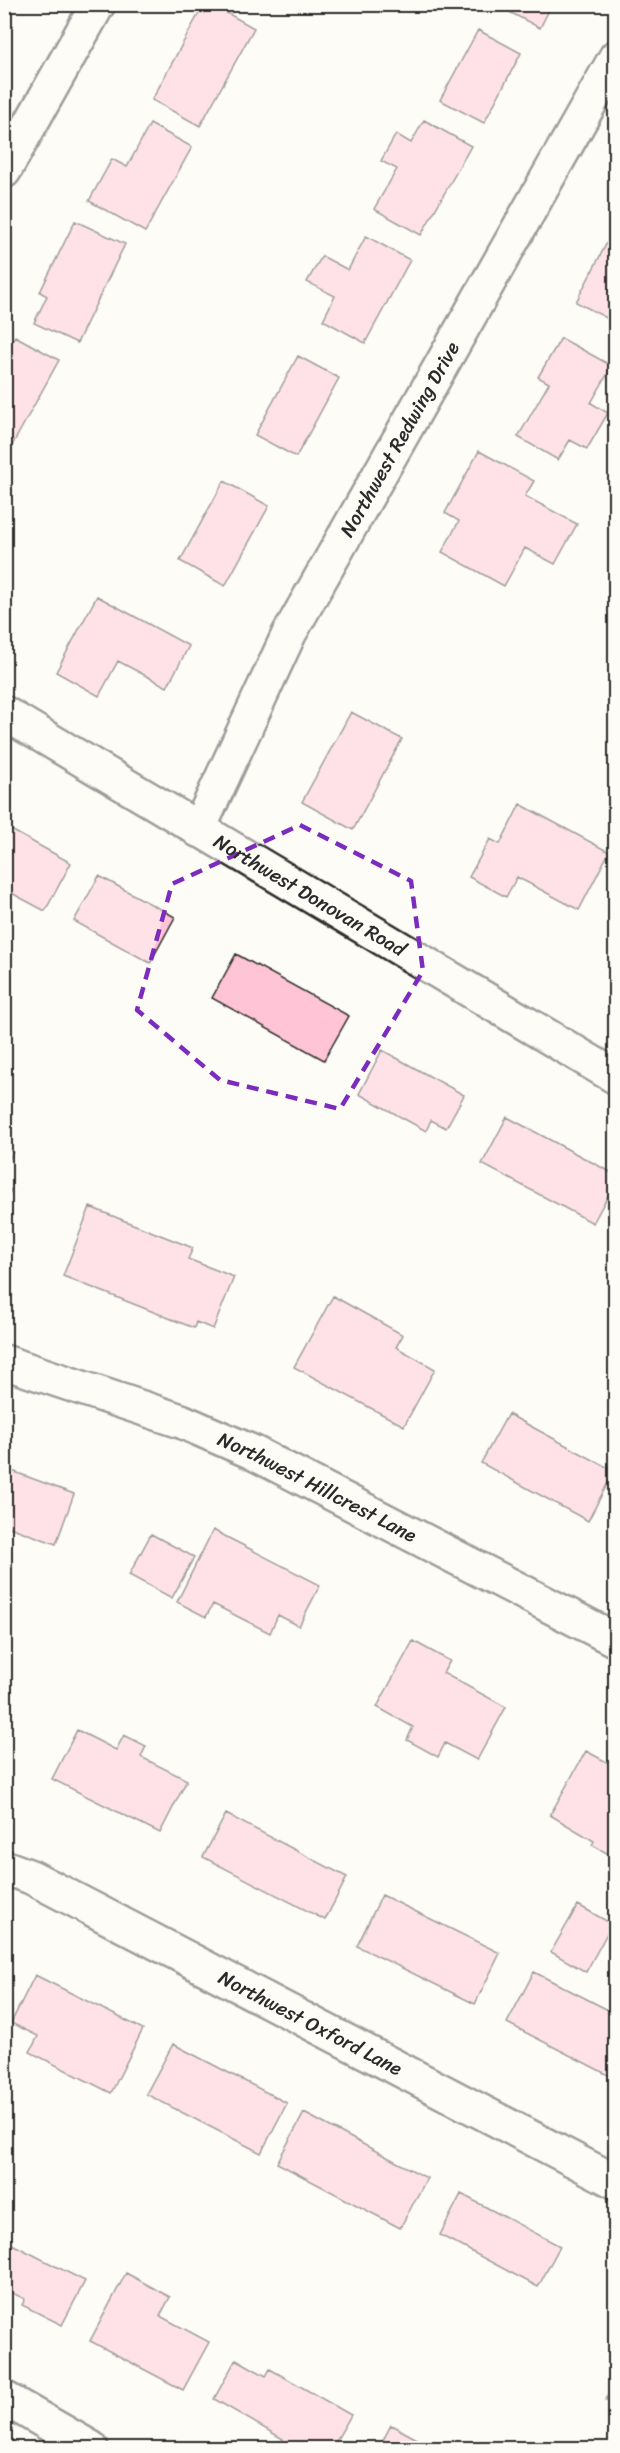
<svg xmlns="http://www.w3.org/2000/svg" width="620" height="2453" font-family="Sriracha,sans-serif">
<rect width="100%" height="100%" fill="#fdfcf7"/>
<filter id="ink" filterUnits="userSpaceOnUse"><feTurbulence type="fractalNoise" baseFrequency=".0167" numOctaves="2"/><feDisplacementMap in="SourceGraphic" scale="12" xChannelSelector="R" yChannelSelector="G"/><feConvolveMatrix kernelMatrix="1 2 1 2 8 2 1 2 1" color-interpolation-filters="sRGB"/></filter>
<g filter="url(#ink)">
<!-- building -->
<path fill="#ffc4d6" stroke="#2b2b2b" stroke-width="1.5" d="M204,4h7l43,24 -54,98 -48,-26z
M494,4h58l-12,24z
M478,30l43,23 -37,70 -44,-23z
M424,120l47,26 -50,89 -47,-26 23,-40 -16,-8 15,-27 15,9z
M150,124l42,23 -47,85 -56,-31 23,-42 15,8z
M75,221l50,23 -48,99 -43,-20 13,-27 -7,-4z
M613,231l3,1v91l-40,-21z
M366,236l44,24 -45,83 -42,-23 12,-24 -28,-14 15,-26 26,14z
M15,336l44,24 -55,100v-105z
M561,338l51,28 -21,37 17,10 -21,36 -17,-9 -12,20 -40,-23 31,-54 -11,-6z
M298,356l41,22 -43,79 -41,-22z
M479,451l55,30 -9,15 52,28 -22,40 -30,-16 -21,38 -62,-34 17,-31 -14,-8z
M224,481l45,25 -44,80 -45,-25z
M97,596l92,50 -22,41 -49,-26 -19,35 -43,-24z
M351,712l51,27 -49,91 -51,-28z
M520,804l89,48 -30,58 -62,-33 -11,20 -37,-20 21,-38 10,5z
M4,826l67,37 -26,48 -41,-22z
M99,876l76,41 -25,46 -76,-42z
M236,954l113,62 -25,44 -112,-62z
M382,1050l82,45 -18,33 -15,-8 -5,11 -67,-37z
M507,1117l109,58v6l-23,42 -111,-59z
M4,1149l9,3 -9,18z
M4,1187l7,3 -7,15z
M90,1207l103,41 -5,11 46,18 -21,52 -17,-7 -2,6 -131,-52z
M333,1296l70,39 -7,12 39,22 -31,57 -110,-59z
M508,1414l106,57 -26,50 -107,-58z
M4,1468l70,26 -18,50 -52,-19z
M213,1530l107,55 -21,41 -21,-11 -8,18 -57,-29 -7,13 -29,-15z
M151,1534l43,23 -22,41 -43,-23z
M413,1641l37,20 -7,12 63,34 -29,53 -32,-17 -7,14 -31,-17 6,-13 -36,-20z
M4,1676l6,2 -6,16z
M77,1730l39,20 8,-15 22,11 -5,11 46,23 -27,53 -108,-54z
M586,1751l30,16v91l-24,-13 2,-4 -44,-26z
M226,1814l121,63 -22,43 -122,-63z
M382,1895l118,58 -25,51 -118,-58z
M578,1905l34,19 -26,48 -35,-20z
M534,1972l82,42v65l-109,-56z
M35,1975l108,54 -32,64 -81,-41 8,-16 -27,-13z
M173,2044l114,59 -26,50 -115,-59z
M304,2113l123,65 -27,50 -123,-65z
M461,2194l99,52 -22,41 -98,-52z
M4,2240l81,41 -23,44 -40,-20 3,-6 -21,-10z
M126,2273l44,24 -10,19 49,26 -26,48 -93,-49z
M236,2359l30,17 4,-7 81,46 -19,33h-54l5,-9 -69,-40z
M616,2375v29l-10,-4z
M391,2425l43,23h-55z"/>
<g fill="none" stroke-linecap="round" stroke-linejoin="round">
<defs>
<g id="street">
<path id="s1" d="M4,713l612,364"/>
<path id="s2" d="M198,830l91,-196 327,-577"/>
<path id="s3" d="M4,1362l177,59 71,31 364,188"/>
<path id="s4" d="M4,1867l27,10 585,305"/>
<path d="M4,2398l87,50"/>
</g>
<path id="secondary" d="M4,171l94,-167"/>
</defs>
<!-- street casing -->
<use href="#street" stroke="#2b2b2b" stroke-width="38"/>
<!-- secondary casing -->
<use href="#secondary" stroke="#2b2b2b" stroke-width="38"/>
<!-- street -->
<use href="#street" stroke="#fdfcf7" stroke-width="33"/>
<!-- secondary -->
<use href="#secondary" stroke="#fdfcf7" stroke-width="33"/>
</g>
</g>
<!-- marked area -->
<path d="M0 0H620V2453H0ZM300,825l111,56 12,90 -83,138 -120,-29 -83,-70 35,-126z" fill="#fdfcf7" fill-opacity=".55" fill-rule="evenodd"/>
<path fill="none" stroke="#7b2cbf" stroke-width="4.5" stroke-dasharray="12 8" stroke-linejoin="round" d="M300,825l111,56 12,90 -83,138 -120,-29 -83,-70 35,-126z"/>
<g text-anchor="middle" stroke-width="6" stroke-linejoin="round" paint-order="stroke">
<!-- street labels -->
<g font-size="20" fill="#2b2b2b" stroke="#fdfcf7">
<text dy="7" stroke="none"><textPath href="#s2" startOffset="440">Northwest Redwing Drive</textPath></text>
<text dy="7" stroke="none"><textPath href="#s1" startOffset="356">Northwest Donovan Road</textPath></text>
<text dy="7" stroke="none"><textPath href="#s3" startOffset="338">Northwest Hillcrest Lane</textPath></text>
<text dy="7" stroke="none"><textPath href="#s4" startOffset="344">Northwest Oxford Lane</textPath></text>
</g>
</g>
<!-- margin -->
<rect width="620" height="2453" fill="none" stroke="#fdfcf7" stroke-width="24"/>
<rect x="12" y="12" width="596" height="2429" fill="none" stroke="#2b2b2b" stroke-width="2" filter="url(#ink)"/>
</svg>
